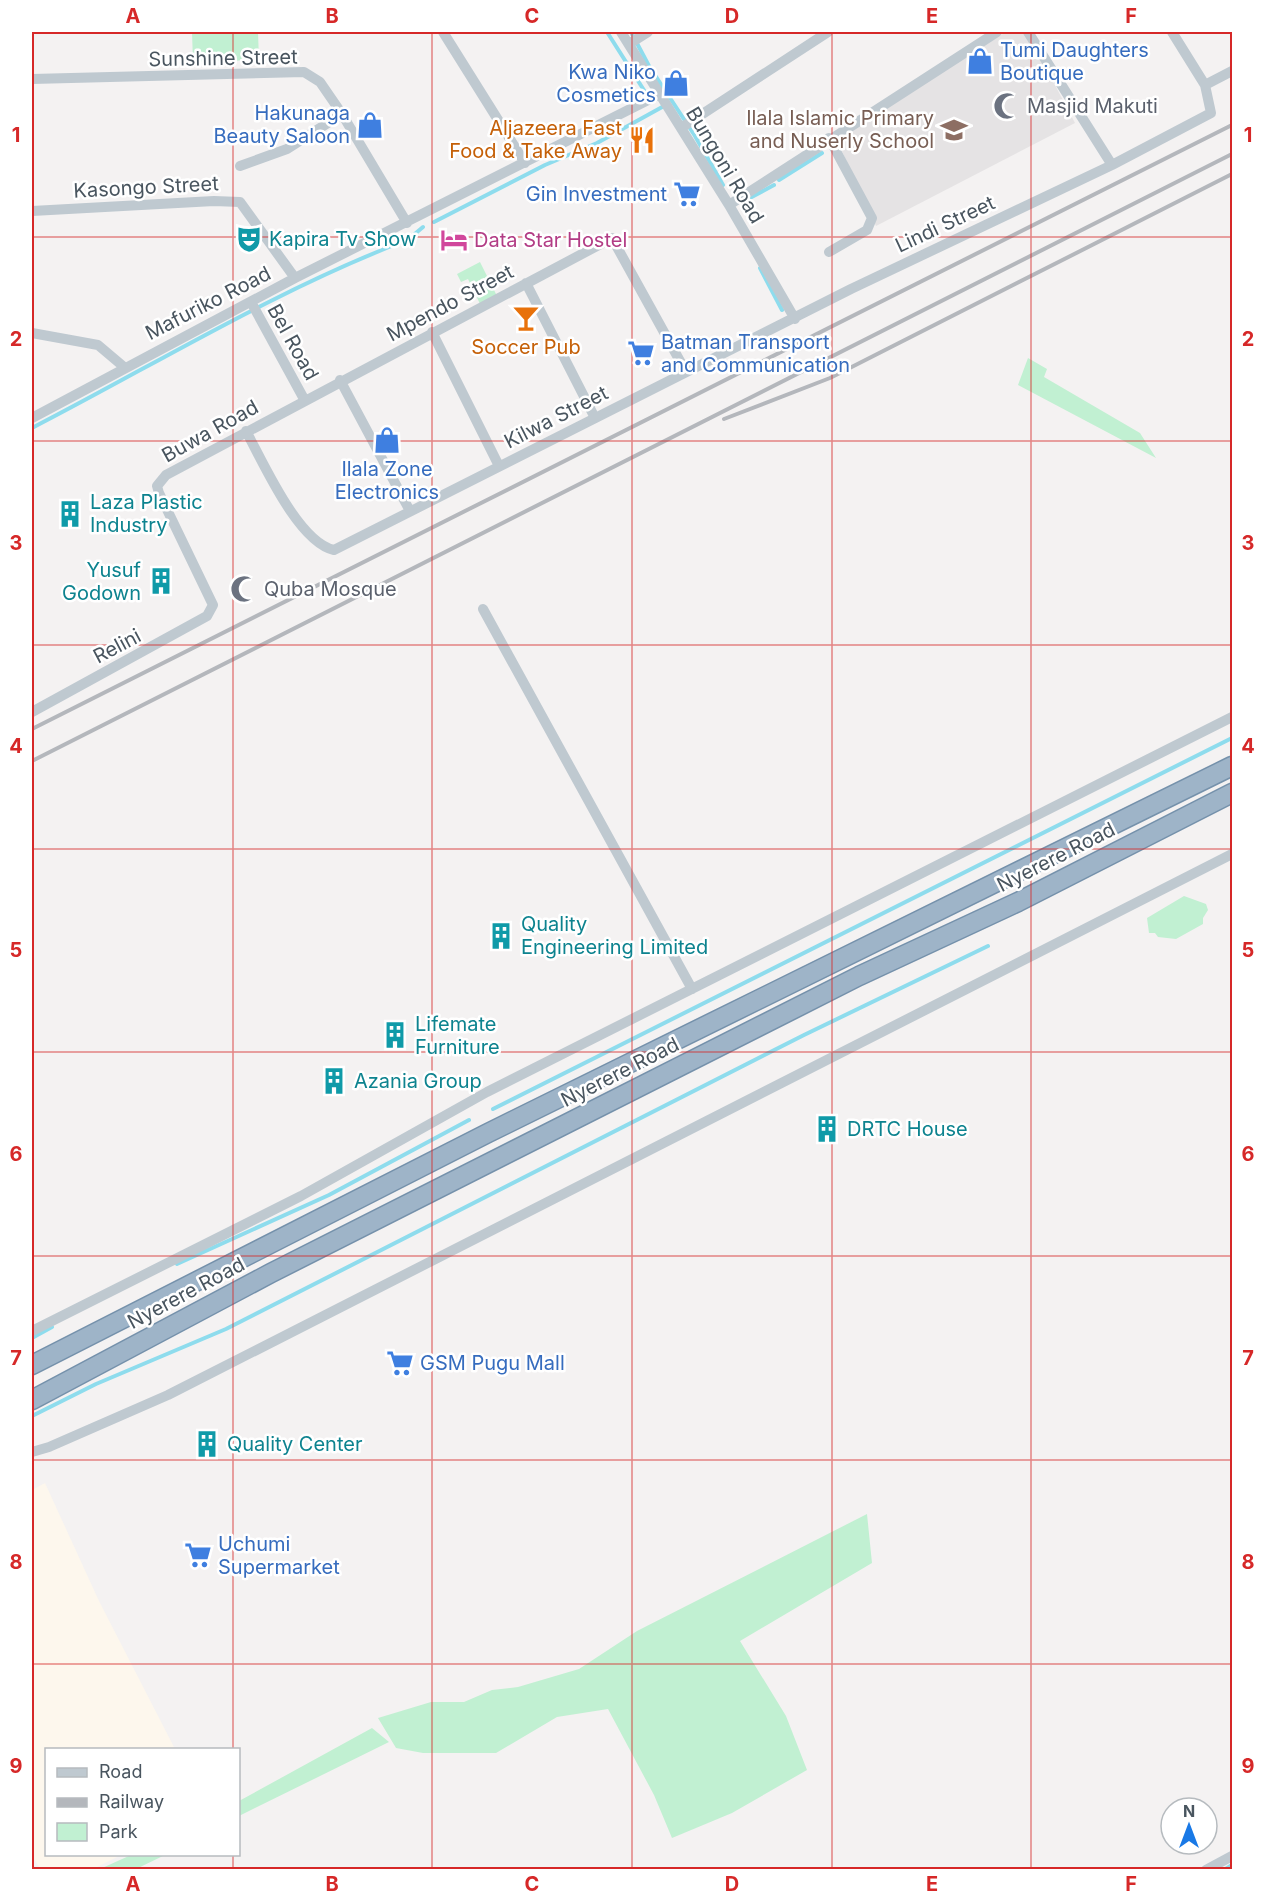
<svg xmlns="http://www.w3.org/2000/svg" width="1264" height="1901" font-family="Inter,sans-serif">
<rect width="100%" height="100%" fill="#f4f2f2"/>
<!-- commercial -->
<path fill="#fdf7ed" d="M45,1483l54,118 76,148 -129,1v104l75,1 -28,14h-53l-8,-14v-365z"/>
<!-- education -->
<path fill="#e5e3e4" d="M1006,32h21l48,91 -199,103 -40,-88z"/>
<!-- green -->
<path fill="#c1f0d2" d="M192,32h66l1,28 -66,2z
M480,262l18,36 -17,8 -13,-27 -7,3 -4,-8z
M1028,358l19,11 -3,8 96,56 16,25 -138,-73z
M1184,896l22,8 2,6 -5,8v6l-27,15 -18,-2 -3,-4h-6l-2,-15z
M867,1514l5,49 -132,78 46,75 21,54 -75,43 -60,25 -18,-43 -46,-86 -51,8 -61,36h-73l-27,-5 -18,-30 53,-16h33l28,-12 26,-3 61,-18 58,-38z
M372,1728l17,14 -150,74v-15z
M131,1855h34l-29,14h-36z"/>
<g fill="none" stroke-linecap="round" stroke-linejoin="round">
<!-- stream -->
<path stroke="#8edced" stroke-width="4" d="M607,32l40,63
M631,32l18,34 46,70 28,49
M779,180l43,-27
M746,200l28,-15
M434,222l111,-57 52,-22 67,-37
M410,238l13,-11
M760,268l22,42
M32,428c124,-64 244,-138 375,-188
M493,1109l739,-371
M177,1264l152,-69 140,-75
M32,1338l20,-11
M32,1416l64,-32 130,-55 578,-294 184,-89
M1224,1870l8,-5"/>
<defs>
<path id="trunk" d="M32,1365l456,-232 744,-367
M32,1400l239,-127 588,-297 159,-74 214,-109"/>
</defs>
<!-- trunk casing -->
<use href="#trunk" stroke="#7591ab" stroke-width="21"/>
<!-- minor -->
<path stroke="#bfc9d0" stroke-width="10" d="M443,32l82,131
M621,32l108,173 66,114
M1028,32l84,133
M629,44l19,-12
M32,79l272,-7 16,10 22,32 65,109
M1205,85l27,-14
M681,128l147,-96
M240,166l47,-17 55,-35
M729,205l268,-173
M32,211l182,-10 26,1 55,76
M829,252l38,-22 5,-12 -43,-80
M526,283l69,135
M251,302l53,97
M432,332l67,134
M32,333l66,12 26,22
M340,380l70,131
M32,418l263,-140 365,-184
M246,431c17,31 52,111 88,119l517,-261 261,-124 99,-52 -6,-28 -33,-53
M483,609l209,380
M32,712l175,-96 6,-11 -54,-112 -2,-7 9,-11 446,-237 74,134
M32,1331l269,-135 186,-104 745,-375
M32,1452l17,-5 119,-52 1064,-541
M1206,1870l26,-14"/>
<!-- trunk -->
<use href="#trunk" stroke="#9eb4c8" stroke-width="18"/>
<!-- rail -->
<path stroke="#b4b7bc" stroke-width="4" d="M724,419l106,-41 402,-204
M32,729l1200,-604
M32,761l1200,-607"/>
</g>
<!-- grid -->
<path fill="none" stroke="#d62828" stroke-width="1.5" stroke-opacity="0.55" d="M233,32v1718M432,32v1838M632,32v1838M832,32v1838M1031,32v1838M32,237h1200M32,441h1200M32,645h1200M32,849h1200M32,1052h1200M32,1256h1200M32,1460h1200M32,1664h1200M233,1854v16"/>
<!-- icons -->
<defs>
<symbol id="shop-bare" viewBox="-9 -9 18 18"><path d="M-5-2.5h2.3a2.7 3.5 0 0 1 5.4 0H5L5.5 6h-11ZM-1.5-2.5h3a1.5 2.3 0 0 0-3 0Z" fill="#3f7fe0" stroke="#fff" stroke-width="2.5" paint-order="stroke"/></symbol>
<symbol id="mosque-bare" viewBox="-9 -9 18 18"><path d="M3.5-4.9A6 6 0 1 0 3.5 4.9A5 5 0 1 1 3.5-4.9Z" fill="#6b7280" stroke="#fff" stroke-width="2.5" paint-order="stroke"/></symbol>
<symbol id="school-bare" viewBox="-9 -9 18 18"><path d="M0-5L7-2L0 1L-7-2ZM-4 1L0 2.5L4 1V4Q0 6-4 4Z" fill="#8d6e63" stroke="#fff" stroke-width="2.5" paint-order="stroke"/></symbol>
<symbol id="restaurant-bare" viewBox="-9 -9 18 18"><path d="M-5-6h1v4h1v-4h1v4h1v-4h1v5L-1.5 .5V6h-2V.5L-5-1ZM5-6V6H3V1.5H1.5Q1.5-4 5-6Z" fill="#e8710a" stroke="#fff" stroke-width="2.5" paint-order="stroke"/></symbol>
<symbol id="supermarket-bare" viewBox="-9 -9 18 18"><path d="M-6-5.5h2.5l.6 2H6L4.5 2H-2.5L-4.4-4H-6ZM-1.5 3.2a1.3 1.3 0 1 0 .1 0ZM3 3.2a1.3 1.3 0 1 0 .1 0Z" fill="#3f7fe0" stroke="#fff" stroke-width="2.5" paint-order="stroke"/></symbol>
<symbol id="theatre-bare" viewBox="-9 -9 18 18"><path d="M-5-5.5Q0-4 5-5.5V0Q5 5 0 6Q-5 5-5 0ZM-3.3-2.5H-1v1.5H-3.3ZM1-2.5H3.3v1.5H1ZM-2.8 1Q0 5.5 2.8 1Z" fill="#0f9aa8" stroke="#fff" stroke-width="2.5" paint-order="stroke"/></symbol>
<symbol id="hotel-bare" viewBox="-9 -9 18 18"><path d="M-6-4.5h1.5V1H6V5H4.5V3h-9V5H-6ZM-4 0a1.8 1.8 0 1 1 3.6 0ZM.5 0V-2.5h3Q6-2.5 6 0Z" fill="#d1479c" stroke="#fff" stroke-width="2.5" paint-order="stroke"/></symbol>
<symbol id="bar-bare" viewBox="-9 -9 18 18"><path d="M-6-5H6L.8 .8V4.5H3.5V6h-7V4.5H-.8V.8Z" fill="#e8710a" stroke="#fff" stroke-width="2.5" paint-order="stroke"/></symbol>
<symbol id="building-bare" viewBox="-9 -9 18 18"><path d="M-4-6H4V6H1V3H-1V6H-4ZM-2.5-4.3h1.7v1.8h-1.7ZM.8-4.3h1.7v1.8H.8ZM-2.5-1h1.7V.8h-1.7ZM.8-1h1.7V.8H.8Z" fill="#0f9aa8" stroke="#fff" stroke-width="2.5" paint-order="stroke"/></symbol>
</defs>
<g fill-rule="evenodd">
<use href="#shop-bare" x="961" y="42" width="38" height="38"/>
<use href="#shop-bare" x="657" y="64" width="38" height="38"/>
<use href="#mosque-bare" x="988" y="87" width="38" height="38"/>
<use href="#shop-bare" x="351" y="106" width="38" height="38"/>
<use href="#school-bare" x="935" y="111" width="38" height="38"/>
<use href="#restaurant-bare" x="623" y="121" width="38" height="38"/>
<use href="#supermarket-bare" x="668" y="175" width="38" height="38"/>
<use href="#theatre-bare" x="230" y="220" width="38" height="38"/>
<use href="#hotel-bare" x="435" y="221" width="38" height="38"/>
<use href="#bar-bare" x="507" y="299" width="38" height="38"/>
<use href="#supermarket-bare" x="622" y="334" width="38" height="38"/>
<use href="#shop-bare" x="368" y="421" width="38" height="38"/>
<use href="#building-bare" x="51" y="495" width="38" height="38"/>
<use href="#building-bare" x="142" y="562" width="38" height="38"/>
<use href="#mosque-bare" x="225" y="570" width="38" height="38"/>
<use href="#building-bare" x="482" y="917" width="38" height="38"/>
<use href="#building-bare" x="376" y="1016" width="38" height="38"/>
<use href="#building-bare" x="315" y="1062" width="38" height="38"/>
<use href="#building-bare" x="808" y="1110" width="38" height="38"/>
<use href="#supermarket-bare" x="381" y="1344" width="38" height="38"/>
<use href="#building-bare" x="188" y="1425" width="38" height="38"/>
<use href="#supermarket-bare" x="179" y="1536" width="38" height="38"/>
</g>
<g text-anchor="middle" stroke-width="5" stroke-linejoin="round" paint-order="stroke">
<!-- shop labels -->
<g font-size="20" fill="#366cbe" stroke="#fff" text-anchor="start">
<text x="1000" y="57">Tumi Daughters<tspan x="1000" dy="23">Boutique</tspan></text>
<text x="656" y="79" text-anchor="end">Kwa Niko<tspan x="656" dy="23">Cosmetics</tspan></text>
<text x="350" y="120" text-anchor="end">Hakunaga<tspan x="350" dy="23">Beauty Saloon</tspan></text>
<text x="667" y="201" text-anchor="end">Gin Investment</text>
<text x="661" y="349">Batman Transport<tspan x="661" dy="23">and Communication</tspan></text>
<text x="387" y="476" text-anchor="middle">Ilala Zone<tspan x="387" dy="23">Electronics</tspan></text>
<text x="420" y="1370">GSM Pugu Mall</text>
<text x="218" y="1551">Uchumi<tspan x="218" dy="23">Supermarket</tspan></text>
</g>
<!-- street labels -->
<g font-size="20" fill="#49555f" stroke="#fff">
<text transform="translate(223 58) rotate(-1)" y="7">Sunshine Street</text>
<text transform="translate(725 165) rotate(59)" y="7">Bungoni Road</text>
<text transform="translate(146 187) rotate(-3)" y="7">Kasongo Street</text>
<text transform="translate(945 224) rotate(-25)" y="7">Lindi Street</text>
<text transform="translate(208 303) rotate(-27)" y="7">Mafuriko Road</text>
<text transform="translate(450 303) rotate(-28)" y="7">Mpendo Street</text>
<text transform="translate(293 342) rotate(61)" y="7">Bel Road</text>
<text transform="translate(556 417) rotate(-27)" y="7">Kilwa Street</text>
<text transform="translate(210 431) rotate(-29)" y="7">Buwa Road</text>
<text transform="translate(117 646) rotate(-28)" y="7">Relini</text>
<text transform="translate(1056 857) rotate(-27)" y="7">Nyerere Road</text>
<text transform="translate(620 1072) rotate(-27)" y="7">Nyerere Road</text>
<text transform="translate(186 1293) rotate(-28)" y="7">Nyerere Road</text>
</g>
<!-- worship labels -->
<g font-size="20" fill="#5b616d" stroke="#fff" text-anchor="start">
<text x="1027" y="113">Masjid Makuti</text>
<text x="264" y="596">Quba Mosque</text>
</g>
<!-- education labels -->
<g font-size="20" fill="#785e54" stroke="#fff" text-anchor="end">
<text x="934" y="125">Ilala Islamic Primary<tspan x="934" dy="23">and Nuserly School</tspan></text>
</g>
<!-- food labels -->
<g font-size="20" fill="#c56008" stroke="#fff" text-anchor="end">
<text x="622" y="135">Aljazeera Fast<tspan x="622" dy="23">Food &amp; Take Away</tspan></text>
<text x="526" y="354" text-anchor="middle">Soccer Pub</text>
</g>
<!-- culture labels -->
<g font-size="20" fill="#0d838f" stroke="#fff" text-anchor="start">
<text x="269" y="246">Kapira Tv Show</text>
<text x="90" y="509">Laza Plastic<tspan x="90" dy="23">Industry</tspan></text>
<text x="141" y="577" text-anchor="end">Yusuf<tspan x="141" dy="23">Godown</tspan></text>
<text x="521" y="931">Quality<tspan x="521" dy="23">Engineering Limited</tspan></text>
<text x="415" y="1031">Lifemate<tspan x="415" dy="23">Furniture</tspan></text>
<text x="354" y="1088">Azania Group</text>
<text x="847" y="1136">DRTC House</text>
<text x="227" y="1451">Quality Center</text>
</g>
<!-- hotel labels -->
<g font-size="20" fill="#b23c85" stroke="#fff" text-anchor="start">
<text x="474" y="247">Data Star Hostel</text>
</g>
</g>
<!-- border -->
<rect width="1264" height="1901" fill="none" stroke="#ffffff" stroke-width="66"/>
<!-- legend -->
<rect x="45" y="1748" width="195" height="108" fill="#ffffff" stroke="#b6bbbf" stroke-width="1.5"/>
<rect x="57" y="1768" width="30" height="9" fill="#bfc9d0" stroke="#b6bbbf" stroke-width="1.5"/>
<text x="99" y="1778" font-size="18" fill="#49555f">Road</text>
<rect x="57" y="1798" width="30" height="9" fill="#b4b7bc" stroke="#b6bbbf" stroke-width="1.5"/>
<text x="99" y="1808" font-size="18" fill="#49555f">Railway</text>
<rect x="57" y="1823" width="30" height="18" fill="#c1f0d2" stroke="#b6bbbf" stroke-width="1.5"/>
<text x="99" y="1838" font-size="18" fill="#49555f">Park</text>
<!-- north arrow -->
<g transform="translate(1189 1826)"><circle r="28" fill="#ffffff" stroke="#b6bbbf" stroke-width="1.5"/>
<path d="M0-4.5L10 22L0 15L-10 22Z" fill="#1979e6"/>
<text y="-9" font-size="16" font-weight="bold" text-anchor="middle" fill="#49555f">N</text>
</g>
<rect x="33" y="33" width="1198" height="1835" fill="none" stroke="#d62828" stroke-width="2"/>
<g font-size="20" text-anchor="middle" font-weight="bold" fill="#d62828">
<text x="133" y="23">A</text>
<text x="332" y="23">B</text>
<text x="532" y="23">C</text>
<text x="732" y="23">D</text>
<text x="932" y="23">E</text>
<text x="1131" y="23">F</text>
<text x="16" y="142">1</text>
<text x="1248" y="142">1</text>
<text x="16" y="346">2</text>
<text x="1248" y="346">2</text>
<text x="16" y="550">3</text>
<text x="1248" y="550">3</text>
<text x="16" y="753">4</text>
<text x="1248" y="753">4</text>
<text x="16" y="957">5</text>
<text x="1248" y="957">5</text>
<text x="16" y="1161">6</text>
<text x="1248" y="1161">6</text>
<text x="16" y="1365">7</text>
<text x="1248" y="1365">7</text>
<text x="16" y="1569">8</text>
<text x="1248" y="1569">8</text>
<text x="16" y="1773">9</text>
<text x="1248" y="1773">9</text>
<text x="133" y="1891">A</text>
<text x="332" y="1891">B</text>
<text x="532" y="1891">C</text>
<text x="732" y="1891">D</text>
<text x="932" y="1891">E</text>
<text x="1131" y="1891">F</text>
</g>
</svg>
